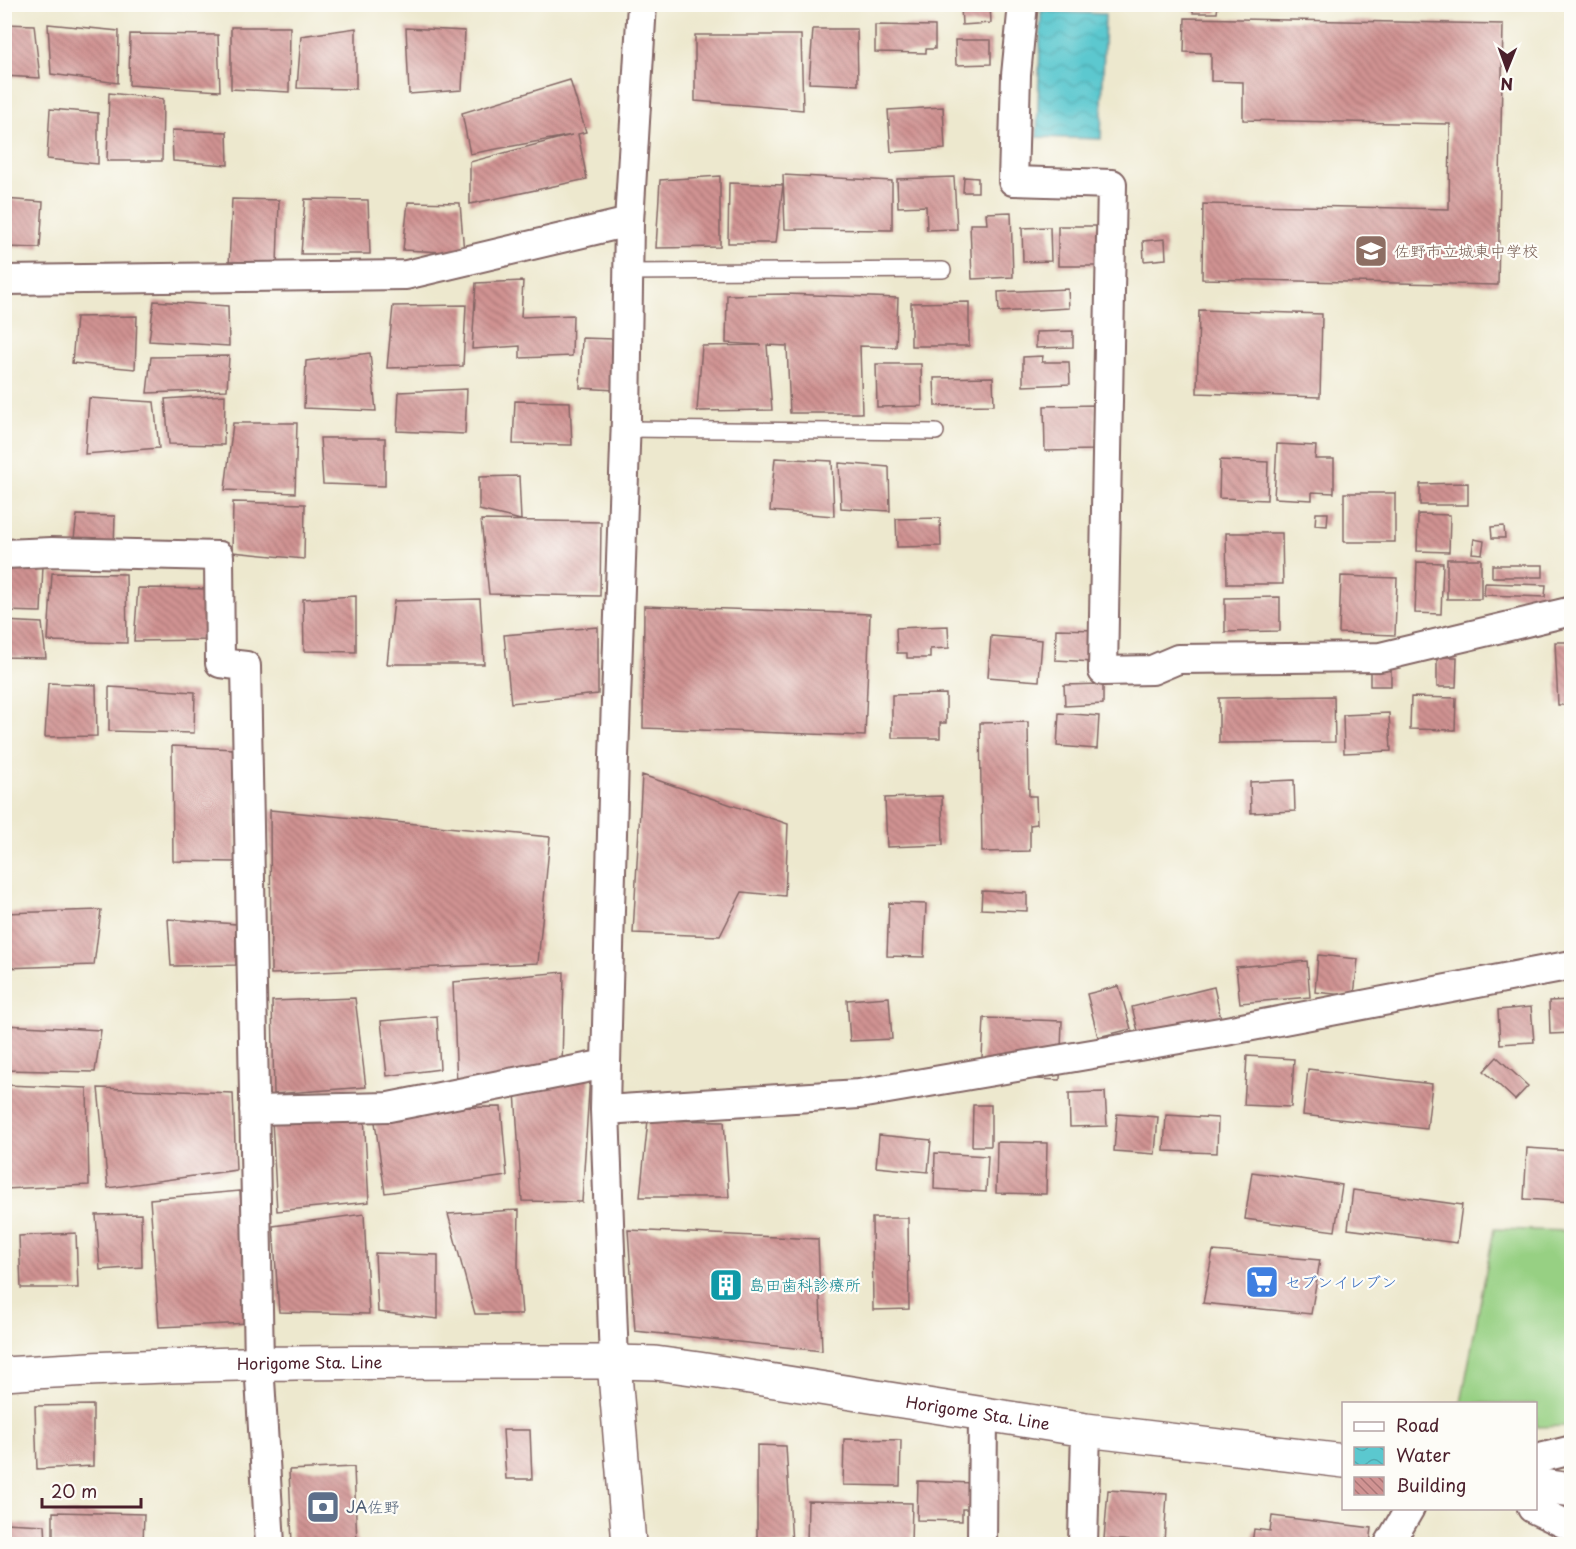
<svg xmlns="http://www.w3.org/2000/svg" width="1576" height="1549" font-family="'Playpen Sans','Klee One',sans-serif">
<defs>
<pattern id="water-waves" width="16" height="10" patternUnits="userSpaceOnUse" patternTransform="scale(1.5)"><rect width="16" height="10" fill="#5bc8cf"/><path d="M0 5q4-4 8 0t8 0" fill="none" stroke="#51abb2"/></pattern>
<pattern id="building-back-hatch" width="6" height="6" patternUnits="userSpaceOnUse" patternTransform="scale(1.5)"><rect width="6" height="6" fill="#d09392"/><path d="M-1 5l2 2M0 0l6 6M5-1l2 2" fill="none" stroke="#ab7777"/></pattern>
</defs>
<rect width="100%" height="100%" fill="#fdfcf7"/>
<filter id="ink" filterUnits="userSpaceOnUse"><feTurbulence type="fractalNoise" baseFrequency=".0167" numOctaves="2"/><feDisplacementMap in="SourceGraphic" scale="12" xChannelSelector="R" yChannelSelector="G"/><feConvolveMatrix kernelMatrix="1 2 1 2 8 2 1 2 1" color-interpolation-filters="sRGB"/></filter>
<filter id="wash" filterUnits="userSpaceOnUse"><feTurbulence type="fractalNoise" baseFrequency=".008" numOctaves="4" result="noise"/><feDisplacementMap in="SourceGraphic" scale="24" xChannelSelector="R" yChannelSelector="G"/><feGaussianBlur stdDeviation="1.35" result="paint"/><feColorMatrix in="noise" values="0 0 0 0 0 0 0 0 0 0 0 0 0 0 0 0 0 1.4 0 .05"/><feComposite in="paint" operator="in"/></filter>
<g filter="url(#wash)">
<rect width="100%" height="100%" fill="#ede8ce"/>
<!-- garden -->
<path fill="#97d083" stroke="#707857" stroke-width="1.5" d="M1494,1229l77,2v195l-35,1v-23l-75,-1z"/>
<!-- water -->
<path fill="url(#water-waves)" stroke="#52747d" stroke-width="1.5" d="M1041,11l64,3 -4,125 -64,-2z"/>
<g id="blocks">
<!-- building -->
<path fill="url(#building-back-hatch)" d="M209,4h17v3h-17z
M472,4h18v6l-18,-1z
M1193,4h25l-1,9h-24z
M990,5l1,18 -29,2 -1,-19z
M1185,18l318,6 -5,261 -296,-6 1,-75 246,5 1,-85 -207,-4v-38l-32,-1v-28l-27,-1z
M4,24l30,1 6,53 -36,-2z
M48,24l71,7 -1,52 -67,-9z
M875,25l60,1v23h-9v4l-51,-1z
M231,27h59l-1,65 -58,-3z
M356,28v61l-59,-1 4,-52z
M406,28l59,3 -3,59 -53,4z
M813,29h44l1,56 -49,-2z
M130,34l88,1 2,56 -91,-6z
M695,35h106l2,75 -108,-9z
M955,40h36v24l-35,1z
M570,80l16,52 -8,2 9,45 -117,25v-42l102,-27 -102,19 -8,-41z
M109,93l54,6 -1,62h-55z
M943,107l2,42 -54,3 -3,-42z
M50,109l48,4v51l-51,-5z
M172,130l55,2 1,33 -55,-4z
M783,175l109,6v49l-107,-1z
M720,176v71l-64,1 4,-68z
M954,177l3,52 -30,1 -1,-24 -28,1 -1,-28z
M964,177l14,1v14h-15z
M729,183l54,2 -7,58h-48z
M4,199l39,3 -3,46 -36,-1z
M232,199l47,1 -2,66h-48z
M305,199l63,1 2,54h-69z
M408,202l52,1 4,50 -61,-3z
M1011,212l2,65 -41,2 -2,-55h17l-1,-11z
M1058,226h52v40h-52z
M1050,227l1,34 -28,1 -1,-34z
M1165,239l1,20 -22,2 -1,-20z
M523,281l-2,36 52,-2 -1,41 -52,2v-12l-48,3 4,-66z
M1068,289l1,19 -70,4 -1,-20z
M785,294l113,4 -2,49 -36,-1 2,67h-72l-3,-67 -20,-1 5,65 -75,1 5,-65 59,-1 -35,-2 1,-48z
M154,301l74,5 1,40 -80,-5z
M969,302v44h-58v-43z
M466,305l-3,61 -76,2 6,-62z
M1199,310l123,4 -2,83 -123,-4z
M137,316l-2,53 -63,-6 4,-46z
M1073,331v16l-37,1v-16z
M582,338l32,1 1,51 -35,-2z
M370,353l6,58 -72,-3 2,-47z
M229,356l-2,34 -80,3 4,-36z
M1043,356l-1,6h27l1,22 -47,2v-29z
M876,364h45l1,42 -45,1z
M993,377l1,28 -59,1 -1,-28z
M467,389l-2,45 -68,-3 2,-39z
M225,395l-1,50 -55,-1 -4,-45z
M89,398l65,4 5,46 -74,6z
M515,401l55,1 2,43 -59,-1z
M1096,405v45l-51,1 -1,-45z
M233,423h64l-2,70 -70,-3z
M320,438h65v48l-62,-2z
M1277,444l39,2 -1,13h19v34l-22,-1v8l-38,-2z
M775,458l57,3 2,55 -64,-5z
M1220,460l48,2 -1,38 -48,-2z
M839,463l50,4 1,44 -49,-3z
M519,476l2,44 -42,-10v-33z
M1468,483v22h-48v-21z
M1344,493h51v49h-51z
M233,502l72,2 -1,55 -72,-7z
M1316,513h12l-1,13 -12,-1z
M1418,514l32,1 -1,37 -32,-1z
M77,515l38,1 -1,31 -41,-1z
M940,518l1,28 -44,1 -1,-28z
M481,520l120,2 -1,74 -111,-2z
M1504,526l1,12h-13l-1,-11z
M1226,533h56l1,51h-56z
M1474,539l10,2 -2,13 -10,-1z
M1447,559h34v40h-34z
M1417,562l26,1 -2,51 -26,-1z
M43,565l-2,47 -36,-1v-43z
M1492,565h51v12h-51z
M52,573l74,1 1,69 -79,-2z
M1341,576l56,2 -2,57 -56,-2z
M1485,583l61,2 -1,12 -61,-2z
M138,588l72,1 -1,51 -75,1z
M356,596v56l-52,-1 -1,-52z
M1280,597v34l-55,1v-34z
M480,599l4,65h-97l7,-63z
M644,606l226,8 -5,122 -222,-8z
M4,621l38,2 4,35 -42,-1z
M948,626l1,22 -19,1v9h-23v-5h-10l-1,-25z
M598,627v67l-87,9 -7,-68z
M1056,629l41,1 -1,32 -41,-2z
M991,636l51,4 -3,41 -51,-4z
M1555,642h17v63h-14z
M1437,657h20l-1,30h-19z
M1370,669h21v17h-21z
M48,683l48,2 1,51 -52,1z
M1103,684v20l-38,2 -1,-21z
M109,687l86,5 -1,41 -85,-2z
M946,694v29h-6v15h-48v-43z
M1334,696l1,46 -116,1v-45z
M1411,697l45,1 -1,32 -45,-1z
M1059,713l40,3 -2,33 -40,-3z
M1389,713l2,38 -47,2 -1,-38z
M1028,722l1,74h7l1,28 -7,1v26l-48,1 -2,-129z
M172,746l62,3 2,113 -63,-1z
M642,775l146,49 -3,72 -43,-4 -22,44 -87,-3z
M1294,780l1,31 -44,2 -1,-31z
M942,796l1,49 -56,2 -2,-49z
M270,810l280,27 -12,126 -267,11z
M982,891l45,2v18l-46,-2z
M889,903l37,1 -2,53 -37,-1z
M101,910l-7,55 -90,3v-55z
M168,919l68,5v41l-65,1z
M1318,955l40,4 -4,37 -39,-4z
M1307,961l3,36 -70,6 -4,-36z
M564,972l-2,96 -105,19 -4,-105z
M1119,986l12,43 -33,8 -11,-43z
M1214,987l7,32 -81,20 -8,-32z
M889,997l3,42 -42,2 -3,-41z
M355,998l11,89 -92,7 -2,-93z
M1572,1000v33l-22,1 -1,-33z
M1531,1007l3,35 -34,2 -2,-34z
M437,1016l3,53 -53,7 -6,-55z
M984,1018l78,3 -2,59 -79,-3z
M4,1025l97,5 -6,42 -91,-2z
M1247,1056l47,3 -3,48 -47,-2z
M1497,1057l31,29 -13,14 -31,-29z
M1308,1069l124,15 -5,45 -124,-14z
M590,1074l-8,128 -60,-1 -7,-110z
M4,1085l83,3 2,97 -85,4z
M98,1088l135,5 3,77 -128,18z
M1105,1092l2,34 -37,1 -1,-34z
M973,1105h18v41h-19z
M501,1107l6,69 -122,17 -12,-85z
M1117,1114l41,3 -3,37 -41,-3z
M364,1115l5,87 -92,9 -5,-91z
M1166,1115l52,3 -1,35 -53,-2z
M648,1120l76,1 5,76h-89z
M879,1135l52,5 -3,32 -52,-5z
M997,1142l50,1 -1,51 -50,-1z
M1527,1148l45,3v51l-48,-3z
M935,1153l53,3 -2,36 -52,-3z
M1252,1172l90,13 -7,46 -90,-12z
M1353,1190l109,15 -5,38 -109,-14z
M240,1191l10,132 -91,4 -9,-128z
M519,1210l-1,55 4,49h-47l-27,-100z
M141,1214l1,53 -42,3 -4,-55z
M364,1214l5,100 -90,-2 -6,-86z
M872,1218h36l1,91 -36,1z
M628,1230l190,9 4,112 -187,-20z
M76,1233l2,55h-57l-2,-52z
M1213,1251l107,9 -9,54 -108,-11z
M375,1253l63,2v64l-60,-7z
M93,1405v61l-56,3 -2,-63z
M503,1430h27l2,49h-26z
M844,1439l57,1 -1,46 -57,-1z
M757,1445l29,1 6,98h-35z
M354,1467l3,77h-65l-3,-74z
M918,1481l55,2 -1,26h-10v12l-45,-1z
M1108,1490l59,4 -3,49 -60,-4z
M808,1501l104,2 -1,41h-104z
M53,1512l91,2 -1,30h-90z
M1272,1516l100,12 -2,16h-118l2,-15 16,2z
M4,1523l41,2 1,19h-42z"/>
</g>
</g>
<g filter="url(#ink)">
<use href="#blocks" fill-opacity="0" stroke="#836564" stroke-width="1.5"/>
<g fill="none" stroke-linecap="round" stroke-linejoin="round">
<defs>
<path id="lane" d="M628,272l315,-2
M626,429l310,3"/>
<path id="street" d="M1023,4l-7,71 -3,106 99,3 -9,487 49,-1 26,-11 202,-2 192,-46
M4,280l402,-5 223,-53
M4,554l48,-2 167,4 1,107 26,3 13,697 11,181
M254,1110l135,-3 217,-43
M605,1110l254,-16 367,-63 346,-66
M614,1362l-9,-252 1,-46 8,-307 12,-339 3,-196 13,-218
M1536,1459l36,-9
M1532,1508l40,19
M982,1544l1,-131
M1083,1544l3,-114
M1389,1544l21,-36"/>
<g id="secondary">
<path d="M614,1362l15,182"/>
<path id="s1" d="M4,1374c203,-14 407,-12 610,-12l41,1 44,6 387,61 258,31"/>
<path d="M1536,1485l36,5"/>
</g>
</defs>
<!-- lane casing -->
<use href="#lane" stroke="#836564" stroke-width="18"/>
<!-- street casing -->
<use href="#street" stroke="#836564" stroke-width="32"/>
<!-- secondary casing -->
<use href="#secondary" stroke="#836564" stroke-width="36"/>
<!-- lane -->
<use href="#lane" stroke="#fff" stroke-width="15"/>
<!-- street -->
<use href="#street" stroke="#fff" stroke-width="28"/>
<!-- secondary -->
<use href="#secondary" stroke="#fff" stroke-width="33"/>
</g>
</g>
<!-- icons -->
<defs>
<symbol id="school-square" viewBox="-11 -11 22 22"><rect x="-9" y="-9" width="18" height="18" rx="4" fill="#8d6e63" stroke="#fdfcf7"/><path d="M0-5L7-2L0 1L-7-2ZM-4 1L0 2.5L4 1V4Q0 6-4 4Z" fill="#fff"/></symbol>
<symbol id="supermarket-square" viewBox="-11 -11 22 22"><rect x="-9" y="-9" width="18" height="18" rx="4" fill="#3f7fe0" stroke="#fdfcf7"/><path d="M-6-5.5h2.5l.6 2H6L4.5 2H-2.5L-4.4-4H-6ZM-1.5 3.2a1.3 1.3 0 1 0 .1 0ZM3 3.2a1.3 1.3 0 1 0 .1 0Z" fill="#fff"/></symbol>
<symbol id="building-square" viewBox="-11 -11 22 22"><rect x="-9" y="-9" width="18" height="18" rx="4" fill="#0f9aa8" stroke="#fdfcf7"/><path d="M-4-6H4V6H1V3H-1V6H-4ZM-2.5-4.3h1.7v1.8h-1.7ZM.8-4.3h1.7v1.8H.8ZM-2.5-1h1.7V.8h-1.7ZM.8-1h1.7V.8H.8Z" fill="#fff"/></symbol>
<symbol id="bank-square" viewBox="-11 -11 22 22"><rect x="-9" y="-9" width="18" height="18" rx="4" fill="#5c6f8a" stroke="#fdfcf7"/><path d="M-6-4H6V4H-6ZM0-2.3a2.3 2.3 0 1 0 0 4.6a2.3 2.3 0 1 0 0-4.6Z" fill="#fff"/></symbol>
</defs>
<g fill-rule="evenodd">
<use href="#school-square" x="1352" y="232" width="38" height="38"/>
<use href="#supermarket-square" x="1243" y="1263" width="38" height="38"/>
<use href="#building-square" x="707" y="1266" width="38" height="38"/>
<use href="#bank-square" x="304" y="1488" width="38" height="38"/>
</g>
<g text-anchor="middle" stroke-width="4.5" stroke-linejoin="round" paint-order="stroke">
<!-- education labels -->
<g font-size="16" fill="#785e54" stroke="#fdfcf7" text-anchor="start">
<text x="1394" y="257">佐野市立城東中学校</text>
</g>
<!-- shop labels -->
<g font-size="16" fill="#366cbe" stroke="#fdfcf7" text-anchor="start">
<text x="1285" y="1288">セブンイレブン</text>
</g>
<!-- culture labels -->
<g font-size="16" fill="#0d838f" stroke="#fdfcf7" text-anchor="start">
<text x="749" y="1291">島田歯科診療所</text>
</g>
<!-- street labels -->
<g font-size="16" fill="#4a1f2b" stroke="#fdfcf7">
<text dy="6" stroke="none"><textPath href="#s1" startOffset="306">Horigome Sta. Line</textPath></text>
<text dy="6" stroke="none"><textPath href="#s1" startOffset="978">Horigome Sta. Line</textPath></text>
</g>
<!-- service labels -->
<g font-size="16" fill="#4e5e75" stroke="#fdfcf7" text-anchor="start">
<text x="346" y="1513">JA佐野</text>
</g>
</g>
<!-- margin -->
<rect width="1576" height="1549" fill="none" stroke="#fdfcf7" stroke-width="24"/>
<!-- legend -->
<rect x="1342" y="1402" width="195" height="108" fill="#fdfcf7" stroke="#b5a4a5" stroke-width="1.5"/>
<rect x="1354" y="1422" width="30" height="9" fill="#ffffff" stroke="#b5a4a5" stroke-width="1.5"/>
<text x="1396" y="1432" font-size="18" fill="#4a1f2b">Road</text>
<rect x="1354" y="1447" width="30" height="18" fill="url(#water-waves)" stroke="#b5a4a5" stroke-width="1.5"/>
<text x="1396" y="1462" font-size="18" fill="#4a1f2b">Water</text>
<rect x="1354" y="1477" width="30" height="18" fill="url(#building-back-hatch)" stroke="#b5a4a5" stroke-width="1.5"/>
<text x="1396" y="1492" font-size="18" fill="#4a1f2b">Building</text>
<!-- north arrow -->
<g transform="translate(1507 69) rotate(181)" stroke="#fdfcf7" stroke-width="4.5" paint-order="stroke">
<path d="M0-4.5L10 22L0 15L-10 22Z" fill="#4a1f2b"/>
<text y="-9" font-size="16" font-weight="bold" text-anchor="middle" fill="#4a1f2b">N</text>
</g>
<!-- scale -->
<path d="M42 1498v9h99v-9" fill="none" stroke="#4a1f2b" stroke-width="3"/>
<text x="51" y="1498" font-size="18" fill="#4a1f2b" stroke="#fdfcf7" stroke-width="4.5" paint-order="stroke">20 m</text>
</svg>
